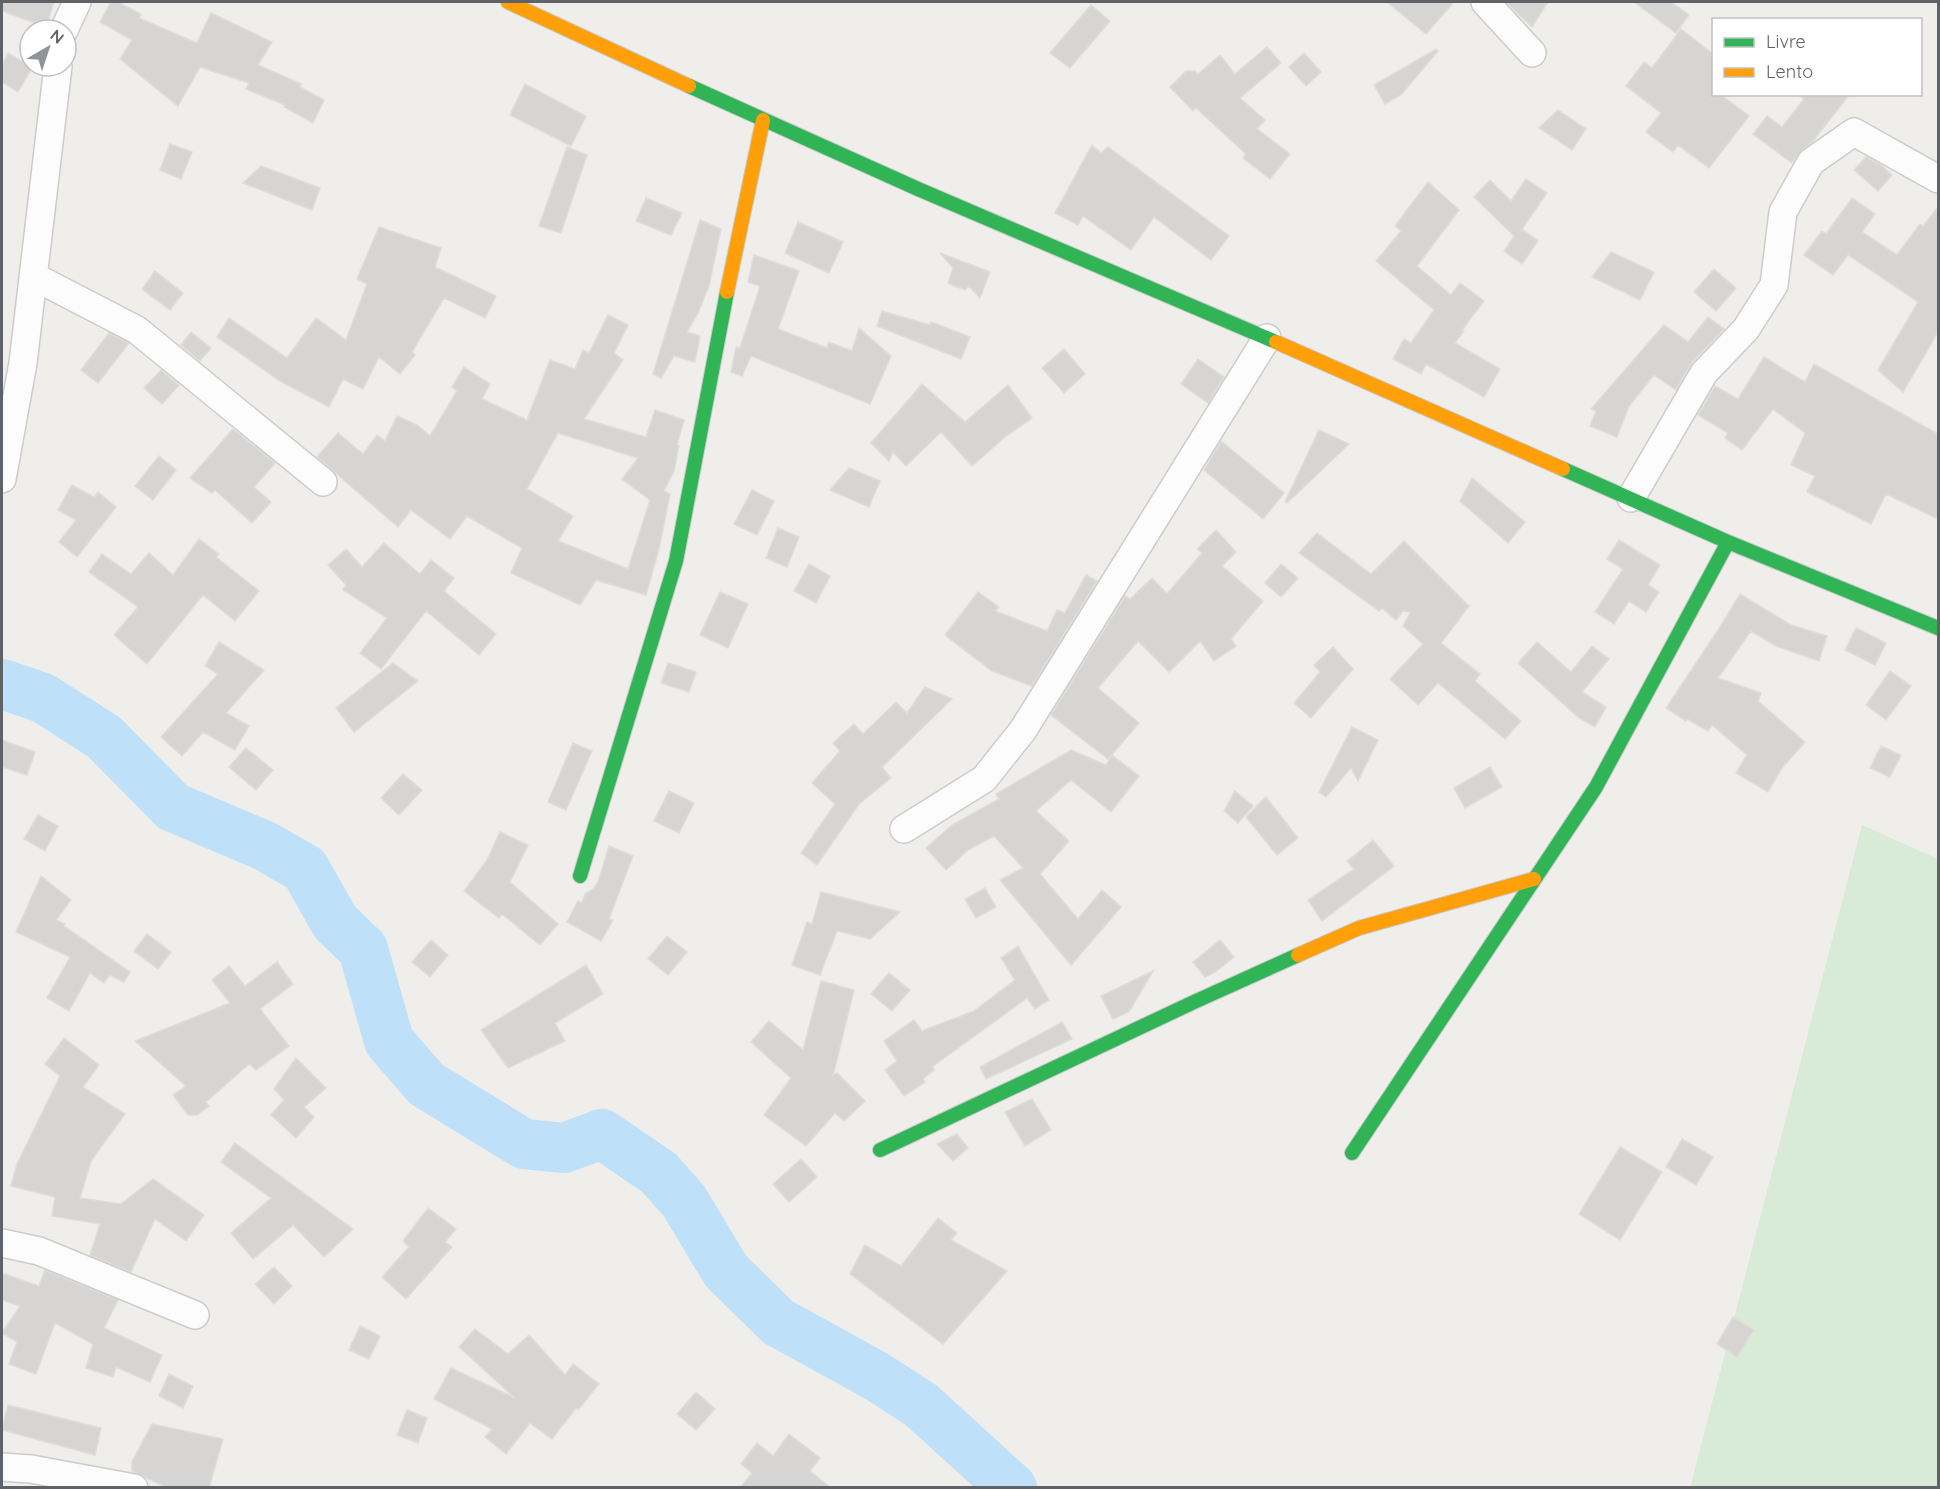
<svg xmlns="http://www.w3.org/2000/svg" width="1940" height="1489" font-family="Quicksand,sans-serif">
<rect width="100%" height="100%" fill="#efeeea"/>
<!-- green -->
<path fill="#d8ebd6" d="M1862,825l76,34v628l-248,1z"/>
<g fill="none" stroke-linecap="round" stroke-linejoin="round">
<!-- river -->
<path stroke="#bfe0f9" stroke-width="50" d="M2,684l41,14 61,39 69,70 92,39 40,23 30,53 28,27 26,92 37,43 98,60 40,4 38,-14 57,39 25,28 42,70 52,51 98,54 45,29 91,83"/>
</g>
<!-- building -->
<path fill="#d6d5d3" stroke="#deddd9" stroke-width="1.5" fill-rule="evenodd" d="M2,2h52l-8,25 -44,-16z
M111,2h7l23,12 -2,4 58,25 14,-30 61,29 -14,23 43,19 -1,3 24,13 -11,23 -29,-16 1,-2 -39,-16 3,-6 -49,-16 -22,39 -58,-47 12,-19 -32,-18z
M1387,2h67l-28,32z
M1506,2h42l-16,25z
M1634,2h37l18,13 -13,18z
M1091,5l19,16 -40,47 -20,-15z
M1681,29l32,25v40h7l29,22 -40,52 -31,-23 -5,7 -27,-20 15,-19 -35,-27 18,-24 8,6z
M1267,47l14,16 -41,35 25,22 -8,9 33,25 -20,25 -27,-21 3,-4 -50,-46 -3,3 -23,-24 16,-16h9l3,3 22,-19 15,19z
M1436,49l2,2 -37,44 -16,9 -11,-19z
M8,53l24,15 -14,24 -16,-10v-17z
M1304,53l17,19 -15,14 -17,-19z
M525,84l61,32 -15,30 -61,-31z
M1797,94h53l-37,47 -15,13 -6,9 -39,-29 14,-18 15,11 22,-28z
M1558,110l28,19 -14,21 -33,-22z
M170,144l22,8 -11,27 -21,-9z
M1092,145l9,8 7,-6 121,89 -18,24 -57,-43 -23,33 -48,-34 -5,9 -23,-12z
M567,147l20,8 -26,78 -22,-7z
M1866,157l15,8 11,10 -14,16 -24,-21z
M261,166l59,22 -8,22 -69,-27z
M1526,179l21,14 -25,36 16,12 -16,23 -18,-13 10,-15 -40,-39 16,-17 21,21z
M1428,182l31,28 -42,56 34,29 9,-12 24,18 -22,29 2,1 -9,12 45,26 -16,28 -58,-33 -5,10 -28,-15 11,-20 7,4 23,-33 -58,-49 25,-30 -6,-5z
M646,198l36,15 -11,22 -35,-14z
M1852,198l23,16 -13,18 35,23 23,-31 3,2 15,-19v125l-35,60 -25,-22 40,-68 -70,-47 -15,20 -29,-20 18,-24 4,3z
M700,220l21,9 -12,57 -11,27 -11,19 13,4 -5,26 -21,-6 -13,22 -8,-4z
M798,222l45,20 -14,31 -44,-20z
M379,227l62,21 -6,19 61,29 -11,22 -41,-20 -32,54 3,3 -15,19 -21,-17 -16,32 -20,-10 -14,28 -49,-26 -63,-44 12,-19 58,40 29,-40 30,22 21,-56 -10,-5z
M1611,252l43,20 -14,28 -48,-23z
M940,253l50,19 -10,26 -11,-12 -4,4 -17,-7 5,-15z
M754,255l45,16 -21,58 49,19 2,-6 23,9 7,-23 32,28 -21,48 -119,-48 -9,20 -11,-4 5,-25 4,1 20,-62 -12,-4z
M1714,269l22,19 -20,23 -22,-19z
M155,271l28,22 -13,17 -28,-21z
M882,311l48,14 1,-3 39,15 -9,22 -84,-33z
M608,315l20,10 -14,28 9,7 -39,59 62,18 9,-27 29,10 -7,25 2,1 -5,25 -10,20 6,3 -11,55 -13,46 -50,-15 -16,25 -69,-32 11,-25 -55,-32 -17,23 -39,-29 -13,17 -81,-70 21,-24 25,21 14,-19 8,6 12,-25 20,9 13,11 27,-45 -5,-4 12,-20 26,17 -8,15 45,21 23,-60 25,9 8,-19 6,3zM558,433l80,25 -16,21 28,21 -22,69 -70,-28 15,-25 -46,-27z
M1708,317l16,12 -32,33 -16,28 -22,-15 -25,31 -12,31 -27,-11 6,-15 -5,-2 73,-84 24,17z
M191,332l20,16 -11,13 -19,-16z
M109,333l20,10 -31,40 -17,-13z
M1064,349l21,25 -21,19 -22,-25z
M1764,357l41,25 9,-18 124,70v85l-52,-25 -15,30 -64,-32 8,-16 -24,-11 14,-32 -32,-24 -31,41 -17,-12 3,-5 -30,-18 17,-29 23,13z
M1198,359l26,18 -16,26 -27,-19z
M161,370l18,15 -17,19 -18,-16z
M922,384l43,38 43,-37 24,33 -27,19 -33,29 -31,-34 -35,34 -13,-14 -4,9 -18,-18z
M233,429l42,34 -21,24 17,15 -19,21 -37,-33 -3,3 -22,-15z
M1319,430l30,14 -62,59 -2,-1z
M1221,441l63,52 -21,26 -59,-49z
M159,456l17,14 -23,30 -18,-14z
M849,468l31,13 -11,26 -39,-17z
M1472,478l53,44 -17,21 -48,-42z
M72,485l22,12 4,-5 18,15 -39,50 -18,-15 17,-22 -18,-10z
M752,490l22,11 -17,34 -23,-11z
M778,528l21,9 -12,30 -21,-9z
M1216,530l20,22 -14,14 41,35 -32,38 5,7 -22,15 -14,-20 -31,31 -31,-31 -40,47 41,35 -31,36 -57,-44 74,-119 5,3 22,-21 15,16 35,-41 -5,-4z
M1317,533l54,41 33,-33 65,65 -28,37 39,31 -5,7 46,40 -16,18 -67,-56 -20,22 -28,-26 33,-35 -20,-18 7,-13 -6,-3 -8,10 -14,-12 -3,3 -80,-58z
M199,539l20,15 -3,3 43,34 -24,30 -32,-26 -56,69 -33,-29 24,-28 -49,-35 13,-18 29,20 18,-21 24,22z
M1619,540l41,25 -12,20 11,7 -13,20 -17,-11 -15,23 -19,-12 28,-43 -16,-10z
M384,543l36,31 11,-14 23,18 -10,13 52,43 -17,21 -53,-44 -45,58 -21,-16 27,-35 -44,-28 3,-5 -18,-20 18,-16 16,18z
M809,564l21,12 -14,27 -22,-12z
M1281,564l17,14 -17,19 -16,-14z
M1086,575l11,6 -65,105 -40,-15 -47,-36 33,-43 21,15 -4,4 52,20 10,-21 8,3z
M720,592l28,12 -20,44 -28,-13z
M1740,594l51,31 36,11 -8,25 -43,-15 -25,-15 -33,47 43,15 -3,8 47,41 -23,26 -14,24 -32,-19 11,-18 -35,-30 -4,6 -21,-12 -1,2 -20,-13 54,-81z
M1856,628l30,15 -11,22 -30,-15z
M219,642l45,28 -38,43 23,13 -14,24 -32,-18 -21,24 -21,-19 57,-63 -13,-8z
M1537,642l34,30 21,-26 17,13 -27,33 24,15 -11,20 -16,-9 -61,-55z
M1333,647l20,22 -42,49 -17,-15 26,-31 -6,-7z
M393,663l25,18 -64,51 -18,-24z
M668,663l28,9 -7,20 -28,-9z
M1890,671l21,15 -25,34 -20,-15z
M925,687l27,12 -70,68 9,11 -32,26 -42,61 -16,-12 34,-49 -23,-21 28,-32 -7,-8 21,-19 9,10 33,-32 11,11z
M1352,727l26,13 -20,41 -7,-13 -25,29 -7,-5z
M2,740l33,12 -8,23 -25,-8z
M573,743l19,8 -26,59 -18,-8z
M1881,746l20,9 -11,22 -20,-9z
M246,748l27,22 -17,20 -27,-23z
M1071,750l35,15 6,-10 27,21 -28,36 -40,-32 -35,31 33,30 -29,33 38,45 24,-29 19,17 -50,58 -71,-85 23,-12 -29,-32 -26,14 -22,20 -20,-22 26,-23 47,-26 -3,-5z
M1490,767l12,20 -37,21 -11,-20z
M403,774l19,16 -23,25 -18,-17z
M669,791l25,12 -15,30 -25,-12z
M1235,791l18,15 -15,17 -14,-12z
M1266,797l32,41 -21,17 -31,-38z
M38,815l20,11 -13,25 -21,-12z
M500,832l28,13 -18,37 48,42 -18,21 -38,-31 -3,4 -35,-27 23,-31z
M1373,840l21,26 -72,55 -14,-21 46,-31 -7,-8z
M609,846l24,10 -24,63 4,1 -12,21 -34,-19 11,-21 4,2 3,-9 8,-5 5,-7z
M41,876l30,24 -15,20 9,4 -1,2 66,46 -6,10 -14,-7 -6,8 -14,-10 -21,38 -22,-13 23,-41 -54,-25z
M985,888l11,19 -20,11 -11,-19z
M821,892l79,20 -30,27 -33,-8 -17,44 -28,-10 15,-43 5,2z
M147,934l24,18 -13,17 -24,-18z
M667,936l20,16 -19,23 -20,-16z
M431,940l17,15 -18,22 -18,-15z
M1220,940l14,17 -19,15 -10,5 -12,-15z
M1018,946l31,54 -14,9 -8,-11 -95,69 2,3 -11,9 2,3 -21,14 -19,-26 12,-9 -13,-20 30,-21 8,11 52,-20 41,-31 -14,-22z
M277,962l16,22 -33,25 29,37 -33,24 -7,-6 -43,38 3,4 -12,9h-9l-15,-20 13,-9 -51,-45 95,-38 -18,-23 17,-14 16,20z
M586,965l17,29 -48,29 10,18 -57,27 -27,-38z
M1153,971l-24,41 -16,7 -12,-23z
M889,973l21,17 -18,21 -21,-17z
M821,981l33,9 -21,86 4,-3 28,28 -21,20 -9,-8 -29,33 -42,-31 27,-37 -40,-36 18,-21 34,29z
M1062,1022l10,17 -86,40 -6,-12z
M64,1038l35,27 -16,22 42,27 -34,47 -11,37 41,6 32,-25 51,36 -18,26 -31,-22 -24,53 -41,-17 10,-31 -48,-8 3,-19 -44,-11 6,-22 43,-88 -15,-12z
M296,1058l30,30 -22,19 10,10 -18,21 -25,-23 13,-15 -10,-11z
M1032,1099l19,31 -26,16 -20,-34z
M957,1134l11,14 -15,13 -16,-17z
M1682,1139l31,18 -17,28 -30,-18z
M235,1143l118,86 -29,28 -31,-32 -40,34 -22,-26 40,-35 -50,-36z
M1620,1147l42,25 -42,68 -41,-26z
M801,1159l16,18 -28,25 -16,-18z
M428,1208l28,21 -11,13 7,5 -46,52 -24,-22 27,-30 -6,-6z
M938,1218l19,15 -6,7 56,31 -64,73 -93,-70 15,-29 36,21z
M274,1267l18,19 -18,18 -19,-20z
M45,1270l73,30 -14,28 58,27 -12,27 -34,-15 -3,10 -27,-9 7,-24 -38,-21 -19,51 -27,-10 8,-22 -15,-9 18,-27 -18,-6v-27l37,13z
M1733,1317l21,13 -17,27 -20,-13z
M360,1326l20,10 -11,23 -20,-9z
M475,1329l33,25 21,-19 36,40 8,-11 26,20 -21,26 -2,-2 -24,31 -22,-16 -24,31 -21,-17 7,-8 -58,-30 17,-31 64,30 -56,-51z
M169,1374l24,12 -10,22 -24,-12z
M696,1392l19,17 -19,21 -19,-16z
M8,1405l93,23 -6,27 -93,-25z
M407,1410l20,8 -9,25 -21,-8z
M152,1424l71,15 -14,49h-41l-36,-17v-9z
M789,1434l31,24 -10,13 21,17h-91l12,-15 -11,-9 16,-21 16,13z"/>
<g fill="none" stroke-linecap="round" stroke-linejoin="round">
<defs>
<path id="street" d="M1485,2l47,51
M64,30l13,-28
M33,276l104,54 186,152
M2,479l21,-116 35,-297
M1631,498l73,-125 42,-44 28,-44 9,-73 28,-50 43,-30 84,47
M904,829l80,-50 39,-49 244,-392
M2,1243l37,8 156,64
M2,1467l29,2 103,19"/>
<path id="fast" d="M689,86l229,103 358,153
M1563,469l165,73 210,86
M580,876l96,-315 51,-269
M880,1150l314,-148 104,-47
M1352,1153l244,-366 132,-245"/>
<path id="slow" d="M508,2l181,84
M727,292l36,-172
M1276,342l287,127
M1298,955l61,-27 175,-49"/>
</defs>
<!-- street casing -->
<use href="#street" stroke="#cbcccc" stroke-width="30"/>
<!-- fast casing -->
<use href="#fast" stroke="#cacacb" stroke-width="16"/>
<!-- slow casing -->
<use href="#slow" stroke="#cacacb" stroke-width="16"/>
<!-- street -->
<use href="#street" stroke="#fdfcfc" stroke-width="27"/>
<!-- fast -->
<use href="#fast" stroke="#30b455" stroke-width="14"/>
<!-- slow -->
<use href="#slow" stroke="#ff9f0a" stroke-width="14"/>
</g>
<!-- border -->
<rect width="1940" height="1489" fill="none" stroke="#5f6368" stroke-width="6"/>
<!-- legend -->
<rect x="1712" y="18" width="210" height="78" fill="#ffffff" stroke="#bfc1c3" stroke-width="1.5"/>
<rect x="1724" y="38" width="30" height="9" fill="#30b455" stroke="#bfc1c3" stroke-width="1.5"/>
<text x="1766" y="48" font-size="18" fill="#5f6368">Livre</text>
<rect x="1724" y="68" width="30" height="9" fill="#ff9f0a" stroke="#bfc1c3" stroke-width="1.5"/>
<text x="1766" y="78" font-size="18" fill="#5f6368">Lento</text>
<!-- north arrow -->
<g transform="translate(48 48) rotate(39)"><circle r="28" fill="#ffffff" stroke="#bfc1c3" stroke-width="1.5"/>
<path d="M0-4.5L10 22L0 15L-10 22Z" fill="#919496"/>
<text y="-9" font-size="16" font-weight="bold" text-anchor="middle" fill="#5f6368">N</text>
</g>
</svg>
